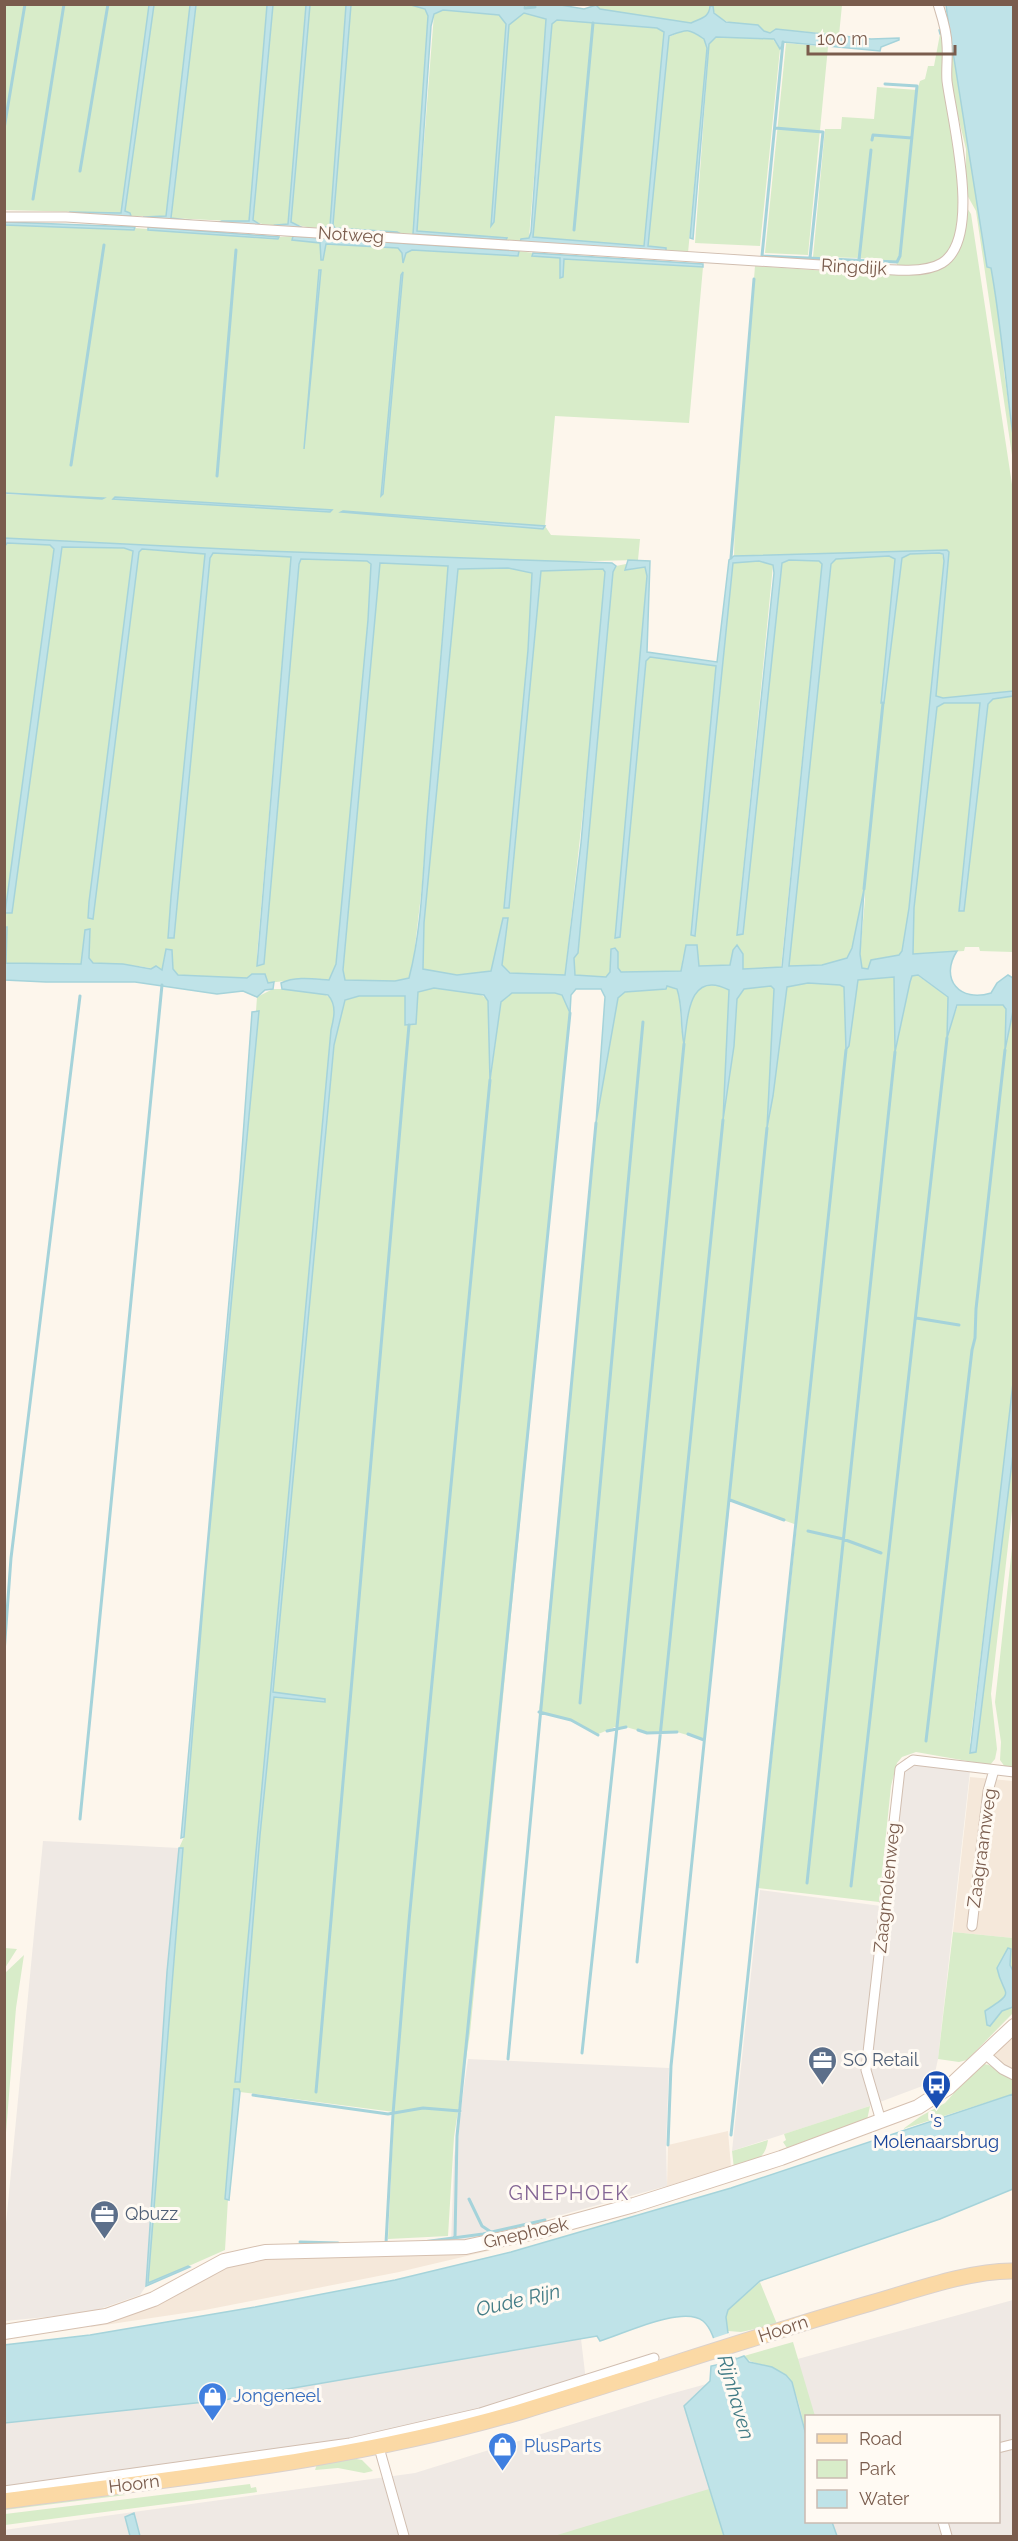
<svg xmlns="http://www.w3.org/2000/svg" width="1018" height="2541" font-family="Raleway,sans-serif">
<rect width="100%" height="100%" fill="#fdf6ec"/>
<!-- residential -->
<path fill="#f5e8da" d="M970,1777l43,4v157l-60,-6z
M1013,2032v66l-12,1 -10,-42z
M728,2131l3,36 -64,19 1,-41z
M535,2232l3,7 -139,33 -194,38 -114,17 -1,-5 155,-64 221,-8z"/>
<!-- industrial -->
<path fill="#efe9e4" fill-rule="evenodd" d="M905,1758l66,4 -33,297 -5,23 -69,26 -132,43 28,-261 121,16 15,-138z
M43,1841l136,7 -12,124 -21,314 -6,9 -52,18 -83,8v-87z
M468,2059l201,9 -3,76 1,42 -216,59 3,-88z
M1013,2300v236h-1008l-1,-6 411,-57 255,-79zM806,2416h192v106h-192z
M581,2339l5,42 -210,57 -371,53 -1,-76z"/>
<!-- green -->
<path fill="#d8ecc9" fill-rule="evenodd" d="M411,4l14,5 3,7 -15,218 -78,-6 -2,-3 18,-220z
M4,5h145l-28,208 -116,-3z
M154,5h36l-24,211h-35l-1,-3 -5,-1z
M196,5h71l-18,217 -78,-4z
M273,5h33l-18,220c-13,0 -24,2 -35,-5z
M310,5h36l-16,221c-14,3 -27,2 -39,-4z
M524,5h13l-3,2 13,12 -18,219 -8,1 -1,2 -14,-1 1,-2 -90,-6 17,-218 9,-4 56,5 7,9 -14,201 2,-3 15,-197 16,-17z
M596,5h246l-3,30 -63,-6 -5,4 -7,-2 -7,-6c-16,-2 -40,1 -45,-19l-7,12 -14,5 -91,-14z
M557,20l100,8 7,4 -20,214 -111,-9 19,-213z
M684,30h7l13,9 3,9 -19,205 -22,-2 -18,-5 19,-208z
M950,32l37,235h4l10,56 3,49 9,63v27l-37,-251 -10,-18v-44l-16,-66z
M940,34h3c5,40 30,191 6,219 -12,15 -33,13 -51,14l-2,-5 -36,-4 -47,-1 12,-128h16l1,-12 32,2 3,-32 40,3 3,-9 5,-2 3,-13h6z
M715,37l57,1 8,11 -20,197 -65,-3 14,-199z
M786,43l42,4 -20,208 -43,-2z
M967,208l4,6 42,277v200l-70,7 -7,-2 1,-11 10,-135 -213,6 1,-41 20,-249 72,5 71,1 48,-8z
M5,225l129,3 144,11 1,-2 14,-1v4l28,3 1,17 4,-16 73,4 3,5 1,8 3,-8 6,-3 106,6 1,-5 14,2 -1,3 28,2 1,20 2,-19 140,8 -14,156 -134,-7 -10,110 6,9 89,4 -2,21 -88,2 -285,-11 -260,-13 -1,-44 99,4 -98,-5zM116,497l215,13 -217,-11zM344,511l200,15 1,1 -2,2 -201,-17z
M7,543l43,2 4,4 -49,364h7l50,-366 62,1 9,3 -44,351 -1,16 4,1 47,-367 2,-3 64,5 -34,343 -3,40 6,1 36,-380 3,-5 78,4 -34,398 7,9 35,-400 2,-5 66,2 4,2 -3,57 -32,344 -6,16 -20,-2 -42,5 -3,-9h-13l-5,4 -69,-3 -5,-6 -1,-19 -5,-1 -5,21 -24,-4 -45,-3 -4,-5 1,-28 -9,34 -76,-1 -1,-417z
M939,553l3,1 2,7 -35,347 -7,43 -3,4 -28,5 -3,9h-6l-2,-15 5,-55 -1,-7 -12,56 -5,10 -25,7 -34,2 43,-403 4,-5 54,-3 6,3 -14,143 3,1 18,-145 8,-4z
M789,560l30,1 3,3 -41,404 -39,1 -9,-19 -2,15 -33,1v-15l-15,6 -2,14 -60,1 -3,-4v-16l-7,-3 -1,23 -4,5 -31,-2 -1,-17 4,-5 35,-381 3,-6 10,-2v6l19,-3 2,9 -31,362 30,-277 3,-4 67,8 -25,270h4l38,-372 26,-2 14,4 -36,369 44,-362 1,-9z
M380,562l68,3 -26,321 -9,78 -4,14 -14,3 -50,-1 -2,-9z
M508,568l24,4 -4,78 -24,258h5l32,-337 62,-2 2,3 -14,165 -26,238 -54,-2 -9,-8 6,-46 -5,-1 -12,53 -34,4 -34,-6 1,-46 34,-354z
M1013,696v256l-33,-1 -1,-4h-14l-1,4 -51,3 1,-46 23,-201 7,-4 36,-1 -21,209h5l24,-207 5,-5z
M917,975l31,22 -1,37 11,-29h45l3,3v38l7,-35 1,372 -44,360 6,9 37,-298v48l-22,192 6,55 -2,10 -5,6 -74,-13 -14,5 -5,6 -6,23 -12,116 -121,-14 39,-363 -67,-24 -26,239 -27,-8 -30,1 -21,-6h-11l-19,8 -25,-15 -32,-8 57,-589 22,-125 7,-6 41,-3 1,-3 10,3c5,18 2,35 7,52 4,-25 5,-71 45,-51l-5,122 10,-66 3,-47 7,-10 27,-3 4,3 -7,133 5,-26 13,-109 22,-4 32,2 4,2 2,62 3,-3 9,-66 37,-3 1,71 14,-66 2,-6z
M434,988c16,2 43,0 54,12l3,75 10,-73 11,-9h43l7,2 8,18 -100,1020 -16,104 -6,99 -60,3 6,-127 -154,-20 -1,-3h-4l-10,110h3l-3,51 -77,34 35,-436h-4l5,-11 22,-269 53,-556 -3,-1 1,-14 16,-8h9l40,4 9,5 4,16 -4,16 -96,1051 5,1 20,-247 14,-138 51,4 -1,-2 -51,-6 61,-648 11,-45 14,-4h46v29l11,-1 2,-32z
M1013,1539v229l-8,-1 -5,-7 1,-18 -6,-40z
M953,1932l60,6v75l-46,47 -8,2 -21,-3z
M5,1948l12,1 -12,19 -1,-20z
M24,1955l-8,53 -11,137v-172z
M984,2064c11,1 18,12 29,15v15l-110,35 18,-13 24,-13 34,-38z
M870,2106l-3,14 -76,29 -4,-1 -4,-6 3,-2 -2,-6z
M768,2140c-3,21 -16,23 -34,29l-2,-18z
M760,2282l17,42 -36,8 -13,-1 -2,-14 2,-7z
M793,2342l22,74h-9v19c-6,-25 -8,-58 -36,-68 -10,-4 -19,-3 -26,-11z
M351,2458l11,2 11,11 -9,2 -26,-5 -23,2 2,-6z
M250,2484l1,4 5,-1 1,5 -252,33v-11z
M709,2489l15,47h-170z
M105,2493l21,2 -121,15 -1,-3z"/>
<!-- water -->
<path fill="#bfe3e8" stroke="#a5d3da" stroke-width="1.5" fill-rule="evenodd" d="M524,4l1,4 12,-3 18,-1 29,5 12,-4 4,4 91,14c10,-5 18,-5 19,-17h3l1,7 12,9 32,3 6,6 6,2 6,-4 95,10 28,-1v2l-18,7 -1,4 -96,-9 -4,7 -6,-10 -58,-2 -7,7 -16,195 -3,-1 17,-190 -3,-9c-16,-11 -17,-10 -35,-3l-21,210 18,2v3l-146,-9 1,-3 8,-1 2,-6 15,-213 -22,-6 -15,12 -15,197 -3,4 15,-202 -7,-9 -56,-5 -9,4 -3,12 -14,205 90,7 -1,2 -93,-6 15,-218 -3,-7 -14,-4zM557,20l100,8 7,4 -20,214 -111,-9 19,-213z
M149,5h5l-29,206 5,2 1,3 -64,-2 3,-2 51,1z
M190,5h6l-25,213 32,4 -60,-5 23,-1z
M267,5h6l-20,215 8,5 -44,-2 5,-2h27z
M306,5h4l-19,217 12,6 -26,-1 -2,-2 13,-1z
M346,5h5l-18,220 2,3 62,4 4,2 -80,-6 9,-2z
M946,5h67v430c-8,-56 -12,-112 -22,-167l-4,-1 -37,-234 -10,1 -1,-4 10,-2z
M5,222l130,5 -1,3 -129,-5z
M148,227l131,10 -1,2 -130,-9z
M293,236l226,15 -1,5 -106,-6 -6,3 -3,10 -1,-10 -4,-5 -72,-4 -3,16h-2l-1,-17 -28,-3z
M533,253l170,11v3l-139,-8 -1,18 -3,1v-20l-28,-2z
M319,270h2l-17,179z
M403,272l-20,222 -2,2 20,-221z
M4,493h1l99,5 -2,1z
M115,497l217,13 -2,2 -217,-13z
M343,511l202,15 -2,3 -202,-17z
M4,538l261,13 347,12 4,3 -3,6 -35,381 -4,5 1,17 31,2 4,-5 1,-23 4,-1 3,4v16l3,4 60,-1 5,-26h11l2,21 31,-1 3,-15 4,-5 6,9v15l39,-2 40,-403 -3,-3 -30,-1 -7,3 -39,371 -6,1 37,-362 -1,-8 -14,-4 -26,2 -38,373 -4,-1 25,-269 -66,-9 -4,4 -26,276 -5,1 32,-362 -2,-9 -20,3 3,-10 22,1 -3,91 70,10 12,-102 5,-4 213,-6 2,2 -13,144 7,2 70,-7v5l-20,3 -5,5 -24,207h-5l21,-208h-36l-7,4 -23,201 -1,46 44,-3c-18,28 3,52 34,42l6,-10 11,-8 5,3v33l-8,39 1,-41 -3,-4h-46l-10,33 1,-41 -30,-22 -6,1 -2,6 -15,70 -1,-75 -36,3 -9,66 -3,4 -2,-63 -4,-2 -32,-2 -21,4 -14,109 -6,32 7,-139 -3,-3 -27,3 -7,10 -3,47 -11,74 6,-130c-41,-21 -41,28 -45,54 -4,-19 -1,-37 -7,-55l-10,-3 -1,3 -41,3 -7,6 -22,125 9,-126 -4,-8h-25l-5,6 -1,18 -8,-18 -7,-2h-43l-11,9 -11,78 -2,-79 -4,-6 -50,-7 -16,4 -2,32 -11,1v-29h-46l-14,4 -11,45 -61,647 52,7v3l-51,-5 -14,138 -20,247h-5l96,-1052c3,-12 6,-25 -3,-35l-46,-6 -1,-6c15,-7 33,-4 48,-3l7,-16 32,-344 3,-56 -4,-3 -66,-2 -2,5 -35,400 -7,2 34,-409 -78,-4 -3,5 -36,380h-6l3,-41 34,-343 -63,-5 -3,3 -46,367 -5,-1 1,-16 44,-351 -9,-3 -62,-1 -50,366h-7l49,-364 -4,-4 -43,-2 -2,3zM939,553l4,1 1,7 -35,347 -7,43 -3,4 -28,5 -3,9 -6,-1 -2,-14 4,-65 -12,59 -5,10 -25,7 -33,1 42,-402 5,-5 53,-3 6,3 -14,144h3l18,-145 8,-4zM380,563l68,3c-6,84 -14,169 -21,254 -4,51 -5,109 -18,158l-14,3 -50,-1 -2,-10zM508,568l24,5 -4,77 -24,258h5l32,-337 62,-2 2,3 -24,271 -16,132 -55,-2 -8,-8 6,-47h-5l-12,53 -34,4 -34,-6 1,-46 34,-354z
M5,927h2l-1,36 75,1 4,-34 5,-1 -1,29 4,5 30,1 28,5 5,-3 6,4 4,-21 6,1 1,19 5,6 69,3 5,-4h13l3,9 6,-1 -1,7 -8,1 -8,7 -14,-6 -26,3 -82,-12h-89l-41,-2z
M259,1011l-53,558 -22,268 -3,1 59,-660 12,-166z
M1013,1383v71l-37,298 -6,1z
M179,1848h4l-35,435 40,-17 2,1 -44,19 21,-314z
M1008,1948l3,1 -1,16 3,6v36l-11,4 -12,15 -3,-1 -2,-14c33,-21 18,-14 12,-43z
M234,2089h5l1,3 -11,108 -4,-1z
M1013,2094v95l-73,30 -180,62 -32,29 -2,7 2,16 8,26 8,-3 5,6 23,5 14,8 6,7 14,53v87h26l5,14h-113l-40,-130 26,-25 1,-15 10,-2c-4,-13 -7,-34 -18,-43 -20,-16 -80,13 -103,20l-3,-5 -373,64 -219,23 -1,-78 86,-10 165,-28 140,-27 116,-28 220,-64z
M134,2513l6,23h-10l-5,-19z"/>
<!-- pier -->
<path fill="#fdf6ec" d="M729,2333l8,24 -18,5 -8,-23z"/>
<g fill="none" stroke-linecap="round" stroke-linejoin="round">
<!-- stream -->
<path stroke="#a5d3da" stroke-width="3" d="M525,8l10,-1
M783,42l-21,214 135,6 3,-6 17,-170 -32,-2
M775,128l48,4 -13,126
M4,129l21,-125
M872,140l1,-5 39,3
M80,171l28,-167
M33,199l31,-195
M574,230l19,-207
M859,260l12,-110
M71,465l33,-220
M217,476l19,-226
M731,558l23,-279
M864,889l19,-186
M916,1318l43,7
M730,1500l54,20
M808,1531l35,8 38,14
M4,1653l7,-95 69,-562
M580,1703l63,-681
M539,1712l32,8 27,15
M638,1730l9,3 30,-1
M607,1731l19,-4
M688,1734l16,6
M926,1741l46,-391 3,-12 1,-29 29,-259
M80,1819l82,-834
M807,1883l88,-831
M851,1886l96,-848
M637,1962l86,-842
M582,2053l35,-326 67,-683
M508,2059l88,-936
M316,2092l93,-1067
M253,2095l135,19 35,-6 37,3
M731,2135l115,-1085
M668,2145l3,-79 96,-938
M469,2199l13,27 9,6
M455,2238l2,-102 113,-1123
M300,2242l38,1
M423,2242l60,-8 62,-14
M386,2243l7,-129 16,-193 81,-841"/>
<defs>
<path id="street" d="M4,217h62l786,50c24,1 69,9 90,-4 41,-25 10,-143 5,-182 -1,-12 1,-24 0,-36 0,-14 -5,-28 -9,-41
M972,1926l16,-135 6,-21
M985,2054l17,15 12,6
M881,2121l-15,-51 34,-301 13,-9 101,12
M378,2444l26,92
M998,2448l16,-4
M4,2491l346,-48 130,-30 174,-55
M943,2522l4,14"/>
<path id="secondary" d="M4,2332l102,-16 48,-17 70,-38 41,-9 201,-5 69,-15 99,-27 147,-47 137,-51 31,-20 65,-61"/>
<path id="primary" d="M4,2501c174,-23 350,-40 519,-90 116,-35 232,-75 348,-108 42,-12 100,-33 143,-32"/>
</defs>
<!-- street casing -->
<use href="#street" stroke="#d1beb0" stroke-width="11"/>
<!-- secondary casing -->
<use href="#secondary" stroke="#d6c0b0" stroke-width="16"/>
<!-- primary casing -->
<use href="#primary" stroke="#dad1cd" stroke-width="17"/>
<!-- street -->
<use href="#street" stroke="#fff" stroke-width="9"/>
<!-- secondary -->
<use href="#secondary" stroke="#fff" stroke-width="14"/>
<!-- primary -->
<use href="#primary" stroke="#fbd9a5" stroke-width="15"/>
</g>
<!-- icons -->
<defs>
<symbol id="office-pin" viewBox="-11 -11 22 30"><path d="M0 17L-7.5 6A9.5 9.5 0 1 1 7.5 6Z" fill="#5c6f8a" stroke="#fffaf3"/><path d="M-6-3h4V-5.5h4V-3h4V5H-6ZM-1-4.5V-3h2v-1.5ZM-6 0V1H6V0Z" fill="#fff"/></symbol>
<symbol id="bus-pin" viewBox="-11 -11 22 30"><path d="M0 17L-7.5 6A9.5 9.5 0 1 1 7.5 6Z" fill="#1a4fb4" stroke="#fffaf3"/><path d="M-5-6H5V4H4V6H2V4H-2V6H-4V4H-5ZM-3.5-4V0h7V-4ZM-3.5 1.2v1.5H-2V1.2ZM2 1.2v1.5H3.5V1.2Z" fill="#fff"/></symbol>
<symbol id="shop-pin" viewBox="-11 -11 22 30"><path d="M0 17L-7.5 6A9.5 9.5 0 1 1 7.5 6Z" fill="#3f7fe0" stroke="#fffaf3"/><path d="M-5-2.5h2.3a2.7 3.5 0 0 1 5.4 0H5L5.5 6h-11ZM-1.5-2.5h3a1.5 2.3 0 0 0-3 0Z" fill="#fff"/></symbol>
</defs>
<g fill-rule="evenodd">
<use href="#office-pin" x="806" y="2044" width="33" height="45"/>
<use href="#bus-pin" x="920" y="2068" width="33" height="45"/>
<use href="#office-pin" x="88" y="2198" width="33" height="45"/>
<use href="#shop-pin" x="196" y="2380" width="33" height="45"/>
<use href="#shop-pin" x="486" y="2430" width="33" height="45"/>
</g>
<g text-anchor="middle" stroke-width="6" stroke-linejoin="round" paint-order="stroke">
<!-- street labels -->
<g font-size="18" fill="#7a5c4d" stroke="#fffaf3">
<text transform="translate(351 235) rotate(4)" y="6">Notweg</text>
<text transform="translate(854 267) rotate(3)" y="6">Ringdijk</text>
<text transform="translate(982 1848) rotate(-82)" y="6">Zaagraamweg</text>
<text transform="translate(887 1888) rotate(-84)" y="6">Zaagmolenweg</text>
<text transform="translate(526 2233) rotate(-13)" y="6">Gnephoek</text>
<text transform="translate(783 2329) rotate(-18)" y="6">Hoorn</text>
<text transform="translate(134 2484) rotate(-7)" y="6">Hoorn</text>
</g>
<!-- service labels -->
<g font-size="18" fill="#4e5e75" stroke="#fffaf3" text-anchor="start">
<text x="843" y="2066">SO Retail</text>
<text x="125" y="2220">Qbuzz</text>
</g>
<!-- transit labels -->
<g font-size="18" fill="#164399" stroke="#fffaf3">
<text x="936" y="2127">'s<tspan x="936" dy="21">Molenaarsbrug</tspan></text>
</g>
<!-- shop labels -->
<g font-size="18" fill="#366cbe" stroke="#fffaf3" text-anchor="start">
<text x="233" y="2402">Jongeneel</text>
<text x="524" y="2452">PlusParts</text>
</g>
<!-- neighbourhood labels -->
<g font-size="20" letter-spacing="1.5" fill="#846695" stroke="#fffaf3">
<text x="569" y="2200">GNEPHOEK</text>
</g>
<!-- water labels -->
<g font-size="20" font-style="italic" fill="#437c86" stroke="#fffaf3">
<text transform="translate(518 2300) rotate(-13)" y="7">Oude Rijn</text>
<text transform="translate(736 2397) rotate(74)" y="7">Rijnhaven</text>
</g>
</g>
<!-- border -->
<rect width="1018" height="2541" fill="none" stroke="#7a5c4d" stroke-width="12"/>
<!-- legend -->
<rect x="805" y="2415" width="195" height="108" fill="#fffaf3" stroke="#cabbb1" stroke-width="1.5"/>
<rect x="817" y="2434" width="30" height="9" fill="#fbd9a5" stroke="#cabbb1" stroke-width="1.5"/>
<text x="859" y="2445" font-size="18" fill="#7a5c4d">Road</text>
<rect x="817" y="2460" width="30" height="18" fill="#d8ecc9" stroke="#cabbb1" stroke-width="1.5"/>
<text x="859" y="2475" font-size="18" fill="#7a5c4d">Park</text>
<rect x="817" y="2490" width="30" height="18" fill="#bfe3e8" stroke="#cabbb1" stroke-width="1.5"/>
<text x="859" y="2505" font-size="18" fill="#7a5c4d">Water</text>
<!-- scale -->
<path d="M808 45v9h147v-9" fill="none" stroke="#7a5c4d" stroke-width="3"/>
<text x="817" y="45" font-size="18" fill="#7a5c4d" stroke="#fffaf3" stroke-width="4.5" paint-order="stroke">100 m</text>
</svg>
